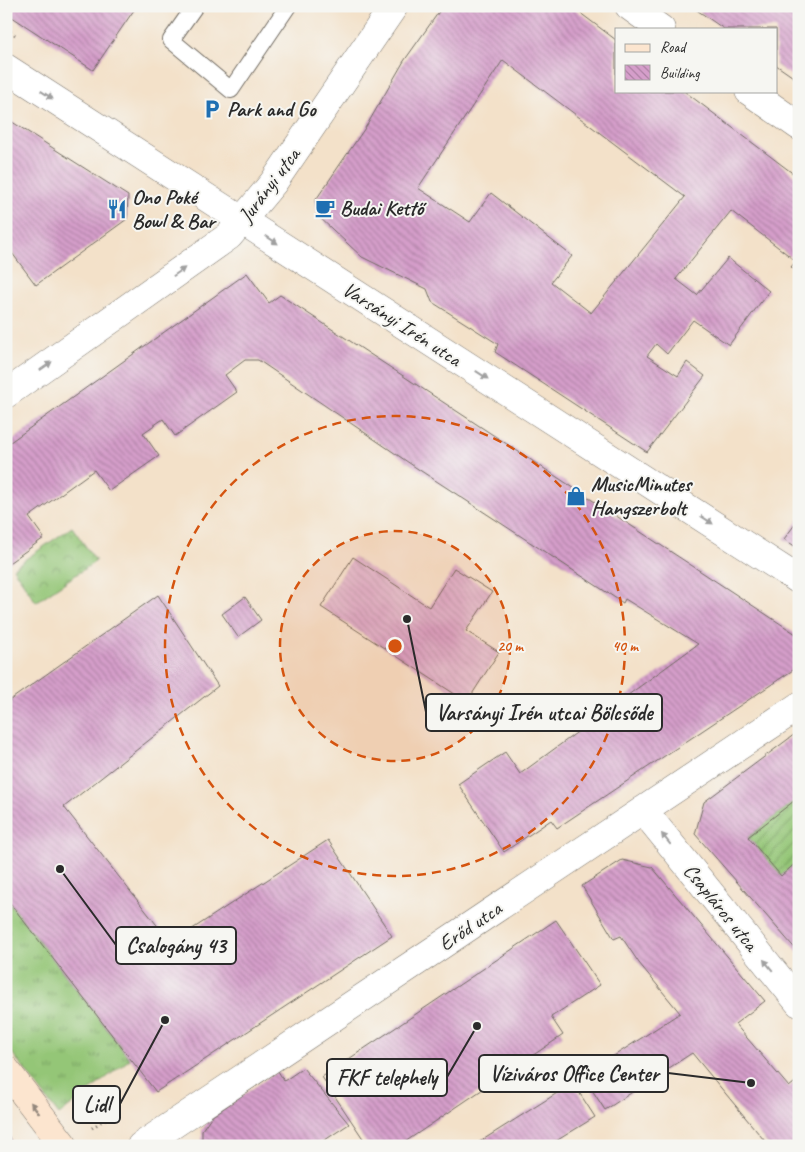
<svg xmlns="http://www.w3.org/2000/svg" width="805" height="1152" font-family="Caveat,sans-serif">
<defs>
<pattern id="grass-tufts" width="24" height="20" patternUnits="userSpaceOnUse" patternTransform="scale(1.25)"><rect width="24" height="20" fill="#94c677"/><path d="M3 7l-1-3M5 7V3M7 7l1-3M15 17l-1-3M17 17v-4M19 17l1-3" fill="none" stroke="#79a162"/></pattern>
<pattern id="park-crowns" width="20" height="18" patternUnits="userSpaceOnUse" patternTransform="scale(1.25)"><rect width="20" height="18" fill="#94c677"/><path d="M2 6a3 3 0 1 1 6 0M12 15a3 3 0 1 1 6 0" fill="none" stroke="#79a162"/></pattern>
<pattern id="garden-furrows" width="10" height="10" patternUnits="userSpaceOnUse" patternTransform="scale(1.25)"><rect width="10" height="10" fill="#94c677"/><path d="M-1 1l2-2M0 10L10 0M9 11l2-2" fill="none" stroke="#79a162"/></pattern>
<pattern id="building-back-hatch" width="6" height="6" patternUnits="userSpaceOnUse" patternTransform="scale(1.25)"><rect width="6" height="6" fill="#d59eca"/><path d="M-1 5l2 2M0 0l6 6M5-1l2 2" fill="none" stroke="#ad81a4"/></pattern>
</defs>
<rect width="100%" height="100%" fill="#f6f6f2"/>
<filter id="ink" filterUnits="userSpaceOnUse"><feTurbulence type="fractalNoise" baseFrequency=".02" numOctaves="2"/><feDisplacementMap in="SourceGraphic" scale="10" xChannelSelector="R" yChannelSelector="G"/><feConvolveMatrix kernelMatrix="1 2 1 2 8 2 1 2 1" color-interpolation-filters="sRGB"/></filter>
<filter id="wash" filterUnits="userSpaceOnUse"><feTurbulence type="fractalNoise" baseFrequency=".0096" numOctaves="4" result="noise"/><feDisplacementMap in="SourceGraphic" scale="20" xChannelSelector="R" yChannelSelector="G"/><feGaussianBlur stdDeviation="1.12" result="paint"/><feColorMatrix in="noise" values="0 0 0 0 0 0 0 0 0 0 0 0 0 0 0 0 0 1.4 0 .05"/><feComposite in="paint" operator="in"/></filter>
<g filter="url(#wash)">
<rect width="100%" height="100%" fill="#f3e1c9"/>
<!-- grass -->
<path fill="url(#grass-tufts)" stroke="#607851" d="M6,898l124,161 -71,56 -53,-70z"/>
<!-- park -->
<path fill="url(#park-crowns)" stroke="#607851" d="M72,527l24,34 -60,41 -23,-34z"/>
<!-- garden -->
<path fill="url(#garden-furrows)" stroke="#607851" d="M799,798v62l-18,16 -33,-39z"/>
<g id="blocks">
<!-- building -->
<path fill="url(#building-back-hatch)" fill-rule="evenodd" d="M6,6h122l6,4 -41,60 -87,-57z
M443,6h128l45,34v51h68l115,87v95l-8,-6 5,-6 -65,-50 -55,68 21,16 31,-37 41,33 -40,54 -36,-25 -26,34 -11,-10 -9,12 31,20 9,-14 18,14 -58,76 -152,-100 3,-8 -66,-42 -5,-13 -65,-32 -44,-41 -3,-15 52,-76 37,-64zM503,60l182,137 -94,116 -40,-31 21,-26 -81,-63 -21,29 -52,-34z
M691,6h108v75l-23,-16v-36h-52z
M6,118l122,78 -1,23 -91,66 -30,-40z
M247,273l22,30 11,-8 519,341v30l-242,162 -6,-8 -47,32 -46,-68 47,-32 15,22 178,-130 -73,-45 -2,4 -205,-134 -160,-109h-13l-20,15 12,17 -62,44 -12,-17 -20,14 16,23 -50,35 -15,-21 -65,47 15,21 -38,27v-120z
M799,519v30l-15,-10z
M353,557l76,50 25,-39 38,24 -26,39 33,21 -32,50 -146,-95z
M158,595l60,91 -154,121 107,136 157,-103 64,96 -236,156 -150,-194v-195z
M245,597l16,23 -23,17 -16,-23z
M799,731v66l-51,40 33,39 18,-16v93l-104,-119 9,-32z
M622,860l30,7 113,134 -30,23 54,63 10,-8v67h-30l-77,-93 -87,57 -22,-34 97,-63 -41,-50 -18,-27 -7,3 -32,-53z
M556,920l44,65 -49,32 12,18 -164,111h-31l-46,-69z
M303,1068l46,56 -33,22h-114v-16l9,-13 67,-46 6,10z
M573,1083l22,34 -47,29h-75z
M6,1133l10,13h-10z"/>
</g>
</g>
<g filter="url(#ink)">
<use href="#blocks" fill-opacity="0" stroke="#716b62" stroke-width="1"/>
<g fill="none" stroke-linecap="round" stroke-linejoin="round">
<defs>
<path id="lane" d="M195,6l-24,34 60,50 57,-84"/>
<path id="street" d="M629,6l32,23
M6,68l793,512
M749,91l50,35
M6,394l223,-158 44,-53 121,-177
M643,810l156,193
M141,1146l658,-440"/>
<path id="secondary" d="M6,1070l58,76"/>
</defs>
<!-- lane casing -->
<use href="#lane" stroke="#716b62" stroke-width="18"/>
<!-- street casing -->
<use href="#street" stroke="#716b62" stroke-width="29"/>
<!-- secondary casing -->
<use href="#secondary" stroke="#716b62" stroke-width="29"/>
<!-- path -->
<path stroke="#716b62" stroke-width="3" stroke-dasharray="1 4" stroke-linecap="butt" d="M6,29l9,6
M92,1128l26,-18"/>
<!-- lane -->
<use href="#lane" stroke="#fff" stroke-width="16"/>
<!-- street -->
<use href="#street" stroke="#fff" stroke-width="28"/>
<!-- secondary -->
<use href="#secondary" stroke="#fce5cf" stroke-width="28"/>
</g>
<!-- one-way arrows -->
<defs><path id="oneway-solid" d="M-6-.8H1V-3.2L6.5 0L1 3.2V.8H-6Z" transform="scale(1.25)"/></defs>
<g fill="#a0a0a0">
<use href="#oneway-solid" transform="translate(47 95) rotate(33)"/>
<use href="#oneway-solid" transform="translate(272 240) rotate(33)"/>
<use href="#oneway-solid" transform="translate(179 272) rotate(-35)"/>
<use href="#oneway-solid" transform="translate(46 366) rotate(-35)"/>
<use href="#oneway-solid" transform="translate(482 375) rotate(33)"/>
<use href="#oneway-solid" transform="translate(707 520) rotate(33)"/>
<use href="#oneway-solid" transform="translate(666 839) rotate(-129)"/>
<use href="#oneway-solid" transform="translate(768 965) rotate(-129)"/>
</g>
<use fill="#94887d" href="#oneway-solid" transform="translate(35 1108) rotate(-127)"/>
</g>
<!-- distance rings -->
<circle cx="395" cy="646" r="115" fill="#d5540f" fill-opacity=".12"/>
<g fill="none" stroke="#d5540f" stroke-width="2.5" stroke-dasharray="9 6">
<circle cx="395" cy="646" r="115"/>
<circle cx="395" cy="646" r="230"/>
</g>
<!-- icons -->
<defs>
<symbol id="parking-bare" viewBox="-9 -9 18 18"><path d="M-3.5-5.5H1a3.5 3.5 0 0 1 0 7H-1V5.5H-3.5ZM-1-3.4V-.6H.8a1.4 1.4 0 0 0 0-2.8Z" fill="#1f6fb2" stroke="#f6f6f2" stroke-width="2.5" paint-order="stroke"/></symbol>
<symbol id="cafe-bare" viewBox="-9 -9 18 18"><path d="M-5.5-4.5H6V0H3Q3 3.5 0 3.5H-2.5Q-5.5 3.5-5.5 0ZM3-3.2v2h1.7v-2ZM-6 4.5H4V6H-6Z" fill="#1f6fb2" stroke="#f6f6f2" stroke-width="2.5" paint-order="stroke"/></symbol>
<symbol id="restaurant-bare" viewBox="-9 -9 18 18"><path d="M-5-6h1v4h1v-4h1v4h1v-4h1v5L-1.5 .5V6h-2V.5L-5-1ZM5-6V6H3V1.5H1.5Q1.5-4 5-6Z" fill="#1f6fb2" stroke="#f6f6f2" stroke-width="2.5" paint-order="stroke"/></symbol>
<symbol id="shop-bare" viewBox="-9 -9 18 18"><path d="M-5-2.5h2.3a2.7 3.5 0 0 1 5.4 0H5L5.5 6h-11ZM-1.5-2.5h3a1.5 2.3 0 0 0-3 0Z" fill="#1f6fb2" stroke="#f6f6f2" stroke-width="2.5" paint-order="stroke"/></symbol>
</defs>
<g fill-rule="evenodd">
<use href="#parking-bare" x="198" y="95" width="28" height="28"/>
<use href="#cafe-bare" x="311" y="194" width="28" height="28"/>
<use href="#restaurant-bare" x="103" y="195" width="28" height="28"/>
<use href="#shop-bare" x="562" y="482" width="28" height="28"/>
</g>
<g text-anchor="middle" stroke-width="4" stroke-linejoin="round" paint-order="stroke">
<!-- poi labels -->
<g font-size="21" font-weight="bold" fill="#2b2b2b" stroke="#f6f6f2" text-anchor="start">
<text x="227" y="116">Park and Go</text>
<text x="132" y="204">Ono Poké<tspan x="132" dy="24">Bowl &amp; Bar</tspan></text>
<text x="340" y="215">Budai Kettő</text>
<text x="591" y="491">MusicMinutes<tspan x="591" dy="24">Hangszerbolt</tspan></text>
</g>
<!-- street labels -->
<g font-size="21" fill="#2b2b2b" stroke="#f6f6f2">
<text transform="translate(269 185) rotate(-53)" y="7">Jurányi utca</text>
<text transform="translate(402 324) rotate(33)" y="7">Varsányi Irén utca</text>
<text transform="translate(721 907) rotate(51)" y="7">Csapláros utca</text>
<text transform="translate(470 926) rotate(-34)" y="7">Erőd utca</text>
</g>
</g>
<circle cx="395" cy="646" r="8" fill="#d5540f" stroke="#f6f6f2" stroke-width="2.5"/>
<g font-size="15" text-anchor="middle" font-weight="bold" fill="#d5540f" stroke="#f6f6f2" stroke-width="4" stroke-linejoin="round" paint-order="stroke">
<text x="510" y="651">20 m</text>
<text x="625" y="651">40 m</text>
</g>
<!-- callouts -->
<path fill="none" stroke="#2b2b2b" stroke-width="2" d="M407 619L426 712M60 869L116 945M751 1083L668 1073M477 1026L447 1077M165 1020L120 1104"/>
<g fill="#2b2b2b" stroke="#f6f6f2" stroke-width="2">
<circle cx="407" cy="619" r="5"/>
<circle cx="60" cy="869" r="5"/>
<circle cx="751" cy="1083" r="5"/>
<circle cx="477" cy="1026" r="5"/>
<circle cx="165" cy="1020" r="5"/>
</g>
<g fill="#f6f6f2" stroke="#2b2b2b" stroke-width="2">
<rect x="426" y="694" width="236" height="37" rx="5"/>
<rect x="116" y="927" width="120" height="37" rx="5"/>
<rect x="479" y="1055" width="189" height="37" rx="5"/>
<rect x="327" y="1059" width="120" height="37" rx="5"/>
<rect x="73" y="1086" width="47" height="37" rx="5"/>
</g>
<g font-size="22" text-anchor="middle" font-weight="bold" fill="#2b2b2b">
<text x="544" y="720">Varsányi Irén utcai Bölcsőde</text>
<text x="176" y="953">Csalogány 43</text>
<text x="574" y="1081">Víziváros Office Center</text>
<text x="387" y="1085">FKF telephely</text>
<text x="97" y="1112">Lidl</text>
</g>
<!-- margin -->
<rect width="805" height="1152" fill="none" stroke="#f6f6f2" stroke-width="25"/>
<!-- legend -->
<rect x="615" y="28" width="162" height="65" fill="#f6f6f2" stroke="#a5a5a2"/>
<rect x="625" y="44" width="25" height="8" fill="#fce5cf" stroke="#a5a5a2"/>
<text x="660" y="52" font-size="15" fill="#2b2b2b">Road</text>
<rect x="625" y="65" width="25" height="15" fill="url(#building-back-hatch)" stroke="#a5a5a2"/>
<text x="660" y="78" font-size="15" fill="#2b2b2b">Building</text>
</svg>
